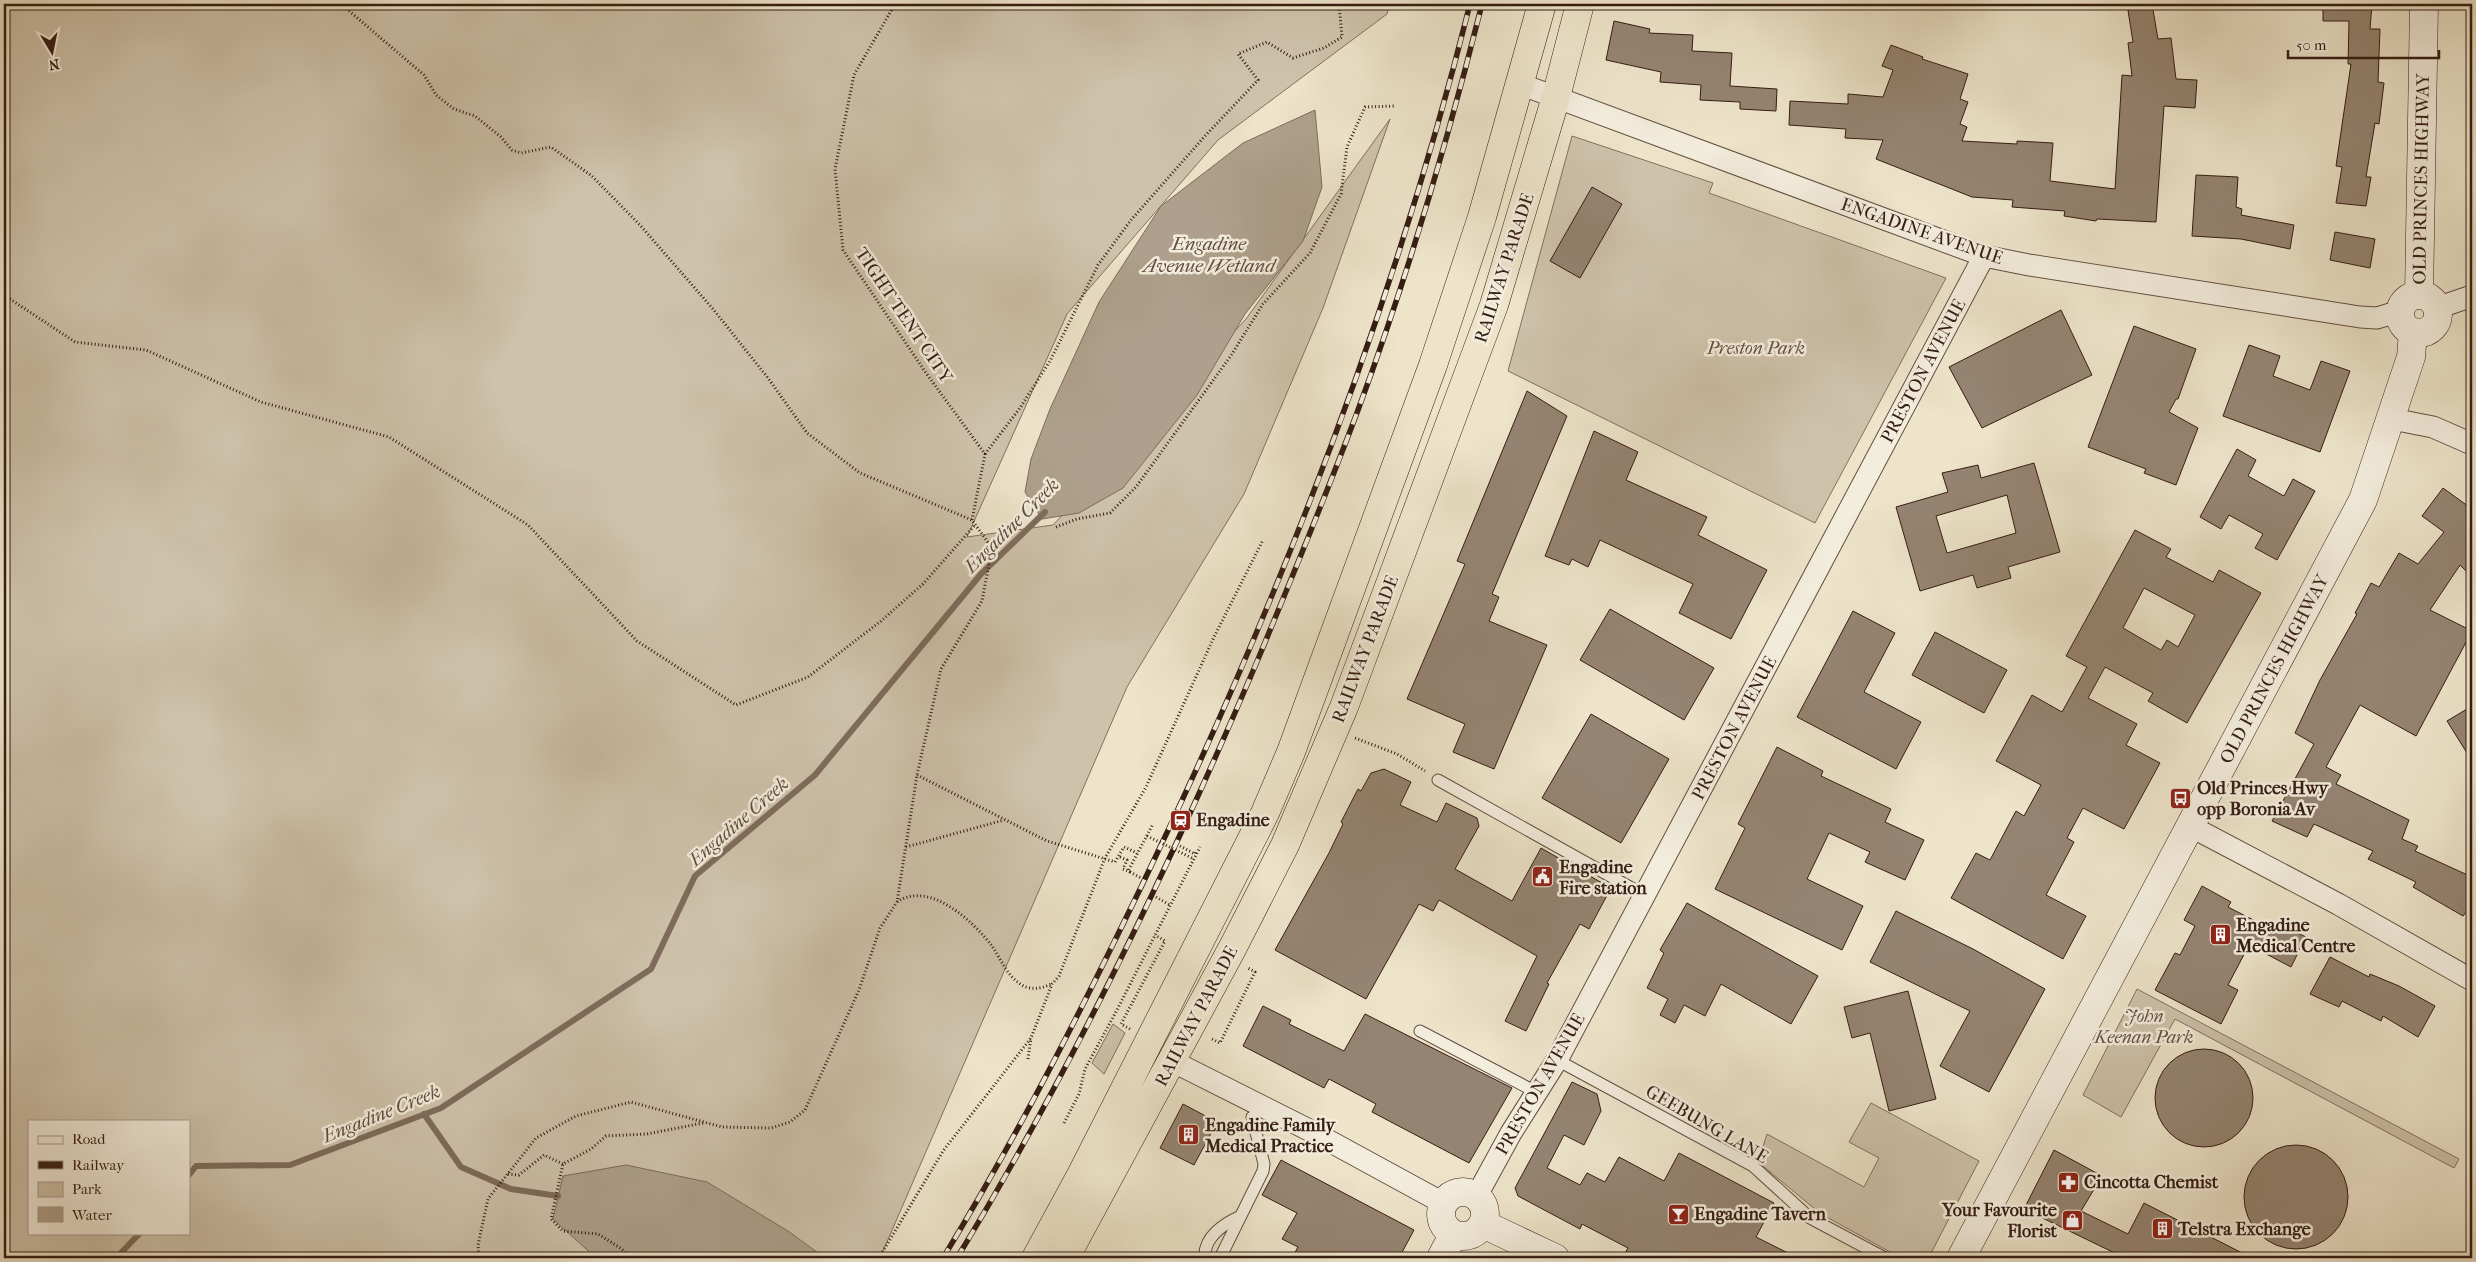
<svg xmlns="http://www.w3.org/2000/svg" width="2476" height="1262" font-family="'IM FELL French Canon',serif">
<rect width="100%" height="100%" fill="#ede4ca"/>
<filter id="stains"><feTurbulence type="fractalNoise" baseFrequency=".004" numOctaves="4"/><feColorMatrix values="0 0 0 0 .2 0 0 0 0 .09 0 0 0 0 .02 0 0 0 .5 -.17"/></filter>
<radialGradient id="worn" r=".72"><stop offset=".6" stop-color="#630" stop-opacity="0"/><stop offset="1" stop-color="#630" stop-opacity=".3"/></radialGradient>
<!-- green -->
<path fill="#cec2ab" stroke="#82705f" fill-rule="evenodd" d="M4,4h1386l-3,10 -169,126 -151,174 -100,223 86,-12 193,-206 144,-200 -67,189 -79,186 -117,193 -247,571h-876zM29,1121h160v112h-160z
M1572,136l141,47 -4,10 237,85 -131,245 -307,-152z
M2137,989l322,170 -5,9 -279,-149 -54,98 -38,-22z
M1113,1024l12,9 -21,41 -12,-11z
M1871,1103l108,58 -49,94 -11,3h-18l-80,-44 -63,-52 9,-28 97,53 15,-29 -30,-16z"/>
<!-- water -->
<path fill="#aea08c" stroke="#7e6c5c" d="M1315,110l7,77 -19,54 -58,73 -48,81 -74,93 -44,25 -37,6 -17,-27 6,-33 19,-50 49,-107 62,-96 82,-63z
M626,1165l81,17 81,49 37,27h-229l-43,-39 10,-43z"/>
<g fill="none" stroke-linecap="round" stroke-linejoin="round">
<!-- stream -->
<path stroke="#7e6c5c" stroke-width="6" d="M424,1114l37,53 50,22 47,7
M189,1175l7,-9 94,-1 151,-57 210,-139 44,-93 120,-101 166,-201 64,-62
M116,1258l24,-25"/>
</g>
<!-- building -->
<path fill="#958472" stroke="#351d13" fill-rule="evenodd" d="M2127,4h25l6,35 13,-1 5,41 21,1 -2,28 -31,-2 -8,116 -59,-3 -1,2 -32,-5 1,-5 -53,-4 1,-7 -41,-3 -96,-38 7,-19 -38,-2 1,-9 -57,-4 1,-24 58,3v-10l35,3 10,-27 -11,-4 9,-21 32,12 -1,2 46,15 -8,25 8,3 -8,22 7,3 -5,14 55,3v-3l36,2 -3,38 65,8 7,-114 10,1 -4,-33 5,-1z
M2323,4h49l-2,25h10l-2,53 6,1 -5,41 -4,-1 -9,54h5l-5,29 -30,-3 6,-36 -6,-1 15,-102h-3l1,-43h-26z
M1614,21l36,8 -1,4 44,2 -1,16 40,2 -2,33 47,3 -1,22 -36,-2v-7l-40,-2 1,-15 -41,-3 1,-10 -55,-12z
M2196,175l42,2 -2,30 6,2 -1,6 53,10 -4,24 -49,-10 -49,-3z
M1592,187l30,17 -42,74 -30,-17z
M2335,232l40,7 -5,29 -40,-8z
M2061,310l31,65 -110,53 -33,-61z
M2134,326l62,23 -18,50h-2l-7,13 29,16 -22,57 -32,-12 2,-4 -58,-22z
M2249,345l31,11 -7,20 37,14 11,-29 29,10 -30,81 -97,-36z
M1527,391l40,25 -75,178 7,3 -10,24 58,24 -53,124 -41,-17 12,-28 -58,-25 58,-135 -8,-3z
M1594,431l44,21 -12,28 81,37 -9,18 69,35 -36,69 -52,-26 14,-29 -93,-44 -12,27 -16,-8 -3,6 -24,-9z
M2237,449l19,11 -8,16 36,20 9,-17 22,12 -38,69 -22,-12 8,-14 -34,-19 -8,14 -21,-12z
M2034,463l26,89 -52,15 3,11 -34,10 -4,-13 -53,16 -24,-84 52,-15 -6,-19 36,-8 3,13zM2007,495l9,38 -69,20 -11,-37z
M2443,488l29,21v68l-12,-12 -30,45 42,21 -56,105 -56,-31 -34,62 15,8 -5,9 73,36 -7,19 16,7 -3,5 57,26v28l-9,11 -50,-29 3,-5 -48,-23 5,-8 -59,-27 -7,13 -35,-16 42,-77 -19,-11 25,-53 37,-66 -2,-1 16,-30 8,4 20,-34 19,11 26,-32 -22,-16z
M2135,530l36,19 -5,8 47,25 6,-12 42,23 -74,130 -39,-22 5,-8 -48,-26 -17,31 49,26 -11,21 34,18 -36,66 -41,-21 -16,30 7,4 -28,53 40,21 -23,43 -112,-61 25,-45 14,7 26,-49 8,5 17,-31 -45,-24 36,-66 30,17 25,-45 -21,-11zM2144,588l51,27 -17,32 -11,-7 -6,10 -38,-22z
M1610,609l104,59 -30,52 -104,-60z
M1853,611l42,22 -31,59 57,30 -25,47 -99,-52z
M1935,632l72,38 -23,43 -72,-38z
M2472,706v55l-25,-40z
M1591,714l78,45 -48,84 -79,-45z
M1777,747l46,24 -2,5 70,33 -6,13 39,18 -19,40 -40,-18 5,-10 -41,-19 -22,46 56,27 -21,44 -127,-61 30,-61 -7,-4z
M1384,769l27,13 -11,23 37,17 9,-19 31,15 2,8 -24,43 57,32 29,-53 70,40 -22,41 -9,-5 -33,59 2,1 -23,47 -21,-10 32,-65 -98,-56 -6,11 -14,-7 -53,95 -91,-49 54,-97 14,-29 -2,-2 17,-33 3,2 10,-18z
M2202,886l29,16 -3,5 41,21 4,-7 33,16 -15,30 -42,-22 -21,40 10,5 -17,34 -66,-34 20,-37 5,2 15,-29 -11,-6z
M1687,903l131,73 -27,48 -70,-40 -16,32 -21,-11 -9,18 -15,-8 8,-16 -21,-11 17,-35 -4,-3z
M1896,911l77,38 72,40 -56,103 -49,-26 30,-55 -100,-49z
M2330,957l39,20 1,-3 29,12 36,20 -17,31 -35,-21 -2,5 -39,-20 -3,6 -29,-13z
M1908,991l28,108 -47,12 -19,-78 -18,5 -8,-31z
M1263,1006l28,14 -2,4 55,27 21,-37 147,74 -43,75 -97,-51 4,-8 -47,-25 -5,9 -81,-42z
M2155 1098a49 49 0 1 1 98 0a49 49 0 1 1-98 0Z
M1572,1082l25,12 4,17 -17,34 -20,-10 -17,33 33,17 7,-12 18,9 14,-25 45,24 15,-28 95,50 -18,34 42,21h-176l6,-10 -46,-24 -2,5 -62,-33 -3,-8z
M1183,1104l34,18 -23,43 -34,-17z
M2244 1197a52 52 0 1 1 104 0a52 52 0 1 1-104 0Z
M2054,1150l48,26 -21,35 47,23 16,-31 108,55h-127l-101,-49z
M1281,1160l133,70 -15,28h-107l6,-11 -16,-8 15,-26 -35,-18z"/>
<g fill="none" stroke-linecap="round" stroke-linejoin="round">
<defs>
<path id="lane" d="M1438,780l206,115
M1420,1031l118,62
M1557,1060l196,106 57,52 75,40
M1205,1258c-2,-21 20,-35 36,-42
M1220,1258l43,-87 1,-7 -12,-47"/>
<path id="street" d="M1520,84l464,172 45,9 331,52 17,1 23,-7
M2437,308l35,-12
M2392,419l41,8 39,17
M2190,826l148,78 134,76
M1172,1061l137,69 134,73
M1476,1197l35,-64 46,-73 427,-804"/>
<path id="secondary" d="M2400 314a19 19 0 1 1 38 0a19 19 0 1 1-38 0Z
M2419,295l5,-291
M1441 1214a22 22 0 1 1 44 0a22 22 0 1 1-44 0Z
M1483,1224l72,34
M1441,1258l12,-23
M1961,1258l402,-758 48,-143 2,-25"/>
<path id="highway" d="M1036,1258l44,-81 185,-364 26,-61 142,-387 49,-148 60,-213
M1065,1258l168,-311 52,-102 59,-138 150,-402 62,-208 24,-93"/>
</defs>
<!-- lane casing -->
<use href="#lane" stroke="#634f41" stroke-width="13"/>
<!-- street casing -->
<use href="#street" stroke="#634f41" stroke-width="23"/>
<!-- secondary casing -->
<use href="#secondary" stroke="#351d13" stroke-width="29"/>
<!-- highway casing -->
<use href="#highway" stroke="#351d13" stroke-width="29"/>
<!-- path -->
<path stroke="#351d13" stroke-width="3" stroke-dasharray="1 2.5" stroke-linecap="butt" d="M341,4l83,71 12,20 18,14 21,7 26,21 11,13 9,3 30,-6 41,29 48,49 73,84 55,69 39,55 53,40 112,47 20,28 -10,53 -41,68 -24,106 -20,127 -17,26 -21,62 -54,120 -15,12 -19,6 -49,-1 -91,-25 -55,14 -40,22 -48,61 -10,46 1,13
M895,4l-41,71 -19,94 8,81 83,123 59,81 -13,66
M4,7l3,-3
M4,295l71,47 71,8 115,52 128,35 139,88 109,116 99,64 72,-28 73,-56 42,-37 52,-59
M985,454l35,-46 30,-47 48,-96 33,-45 74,-84 53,-56 -20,-26 29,-12 26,16 31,-10 18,-11 -3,-33
M1056,527l21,-8 33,-6 26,-26 94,-130 33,-53 47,-51 31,-59 6,-47 18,-40 29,-1
M1355,738l42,16 28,17
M917,775l130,66 68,21 9,-15 13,6
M1180,846l15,8 1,-3
M906,847l98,-27
M1120,857l7,3 -4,9 5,2
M1130,872l-2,-1 25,-47
M1130,872l11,6
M1156,897l14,8
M897,902c32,-22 76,19 95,44 8,12 15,29 27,37 10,8 22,6 32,1
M1130,1029l-9,-5 44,-83 -10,-6
M1212,1039l8,4 35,-71 -7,-4
M1028,1059l3,-21
M1064,1123l15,-29 6,-25 32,-59 83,-163
M508,1174l11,1 25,-20 19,9
M630,1258l-8,-9 -24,-15 -35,-3 -12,-12 12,-55 28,-15 15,-13 41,-2 56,-11
M879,1258l64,-107 88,-113 21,-54 7,-8 46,-118 41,-71 68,-150 49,-97"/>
<!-- lane -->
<use href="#lane" stroke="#f3eddd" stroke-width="11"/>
<!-- street -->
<use href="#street" stroke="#f3eddd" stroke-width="21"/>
<!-- secondary -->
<use href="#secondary" stroke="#f3eddd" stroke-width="28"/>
<!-- highway -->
<use href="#highway" stroke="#ede4ca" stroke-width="28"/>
<defs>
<path id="rail" d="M943,1258c74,-121 138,-247 200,-375 136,-282 251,-575 327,-879
M957,1258c115,-189 212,-390 299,-594 35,-84 70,-168 102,-254 49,-132 90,-270 124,-406"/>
</defs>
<!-- rail casing -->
<use href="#rail" stroke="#351d13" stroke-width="5.5"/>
<!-- rail -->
<use href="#rail" stroke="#f3eddd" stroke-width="4" stroke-dasharray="11" stroke-linecap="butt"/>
<!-- path-bridge -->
<path stroke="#351d13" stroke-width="3" stroke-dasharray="1 2.5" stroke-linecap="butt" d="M1147,836l47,23"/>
</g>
<!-- icons -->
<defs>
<symbol id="bus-square" viewBox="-11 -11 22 22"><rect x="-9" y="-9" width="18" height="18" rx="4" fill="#8f2418" stroke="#f3eddd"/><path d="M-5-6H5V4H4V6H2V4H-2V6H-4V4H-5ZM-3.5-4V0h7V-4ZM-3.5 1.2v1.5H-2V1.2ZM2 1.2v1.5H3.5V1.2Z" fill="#fff"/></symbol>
<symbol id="station-square" viewBox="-11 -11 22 22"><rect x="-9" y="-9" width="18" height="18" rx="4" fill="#8f2418" stroke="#f3eddd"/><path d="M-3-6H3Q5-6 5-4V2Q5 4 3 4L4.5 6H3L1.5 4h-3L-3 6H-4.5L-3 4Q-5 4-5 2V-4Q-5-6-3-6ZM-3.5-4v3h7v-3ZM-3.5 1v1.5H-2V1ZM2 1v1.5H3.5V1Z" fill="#fff"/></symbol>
<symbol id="civic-square" viewBox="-11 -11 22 22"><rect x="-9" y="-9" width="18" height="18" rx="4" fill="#8f2418" stroke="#f3eddd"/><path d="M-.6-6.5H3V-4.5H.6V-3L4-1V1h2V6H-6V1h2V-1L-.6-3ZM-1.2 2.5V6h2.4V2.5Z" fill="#fff"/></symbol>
<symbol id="building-square" viewBox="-11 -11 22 22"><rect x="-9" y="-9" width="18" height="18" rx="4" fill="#8f2418" stroke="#f3eddd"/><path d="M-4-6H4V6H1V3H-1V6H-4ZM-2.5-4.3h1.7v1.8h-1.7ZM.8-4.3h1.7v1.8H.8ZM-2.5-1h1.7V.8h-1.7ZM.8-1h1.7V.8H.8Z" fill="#fff"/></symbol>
<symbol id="pharmacy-square" viewBox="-11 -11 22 22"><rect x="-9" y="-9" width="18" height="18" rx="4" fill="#8f2418" stroke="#f3eddd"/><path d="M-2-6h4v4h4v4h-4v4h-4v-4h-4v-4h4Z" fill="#fff"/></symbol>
<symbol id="bar-square" viewBox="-11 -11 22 22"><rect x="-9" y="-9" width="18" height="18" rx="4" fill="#8f2418" stroke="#f3eddd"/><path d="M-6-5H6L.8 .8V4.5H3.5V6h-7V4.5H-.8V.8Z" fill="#fff"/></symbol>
<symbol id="shop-square" viewBox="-11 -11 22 22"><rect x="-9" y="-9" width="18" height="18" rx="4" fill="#8f2418" stroke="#f3eddd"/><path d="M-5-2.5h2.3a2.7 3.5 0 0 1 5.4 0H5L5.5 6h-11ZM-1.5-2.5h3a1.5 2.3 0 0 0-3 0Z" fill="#fff"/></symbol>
</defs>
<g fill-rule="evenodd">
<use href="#bus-square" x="2168" y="786" width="25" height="25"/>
<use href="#station-square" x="1168" y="808" width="25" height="25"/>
<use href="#civic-square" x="1530" y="864" width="25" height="25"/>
<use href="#building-square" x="2208" y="922" width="25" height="25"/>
<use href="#building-square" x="1176" y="1122" width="25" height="25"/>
<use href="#pharmacy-square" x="2056" y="1170" width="25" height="25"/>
<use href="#bar-square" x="1666" y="1202" width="25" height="25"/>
<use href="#shop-square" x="2060" y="1208" width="25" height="25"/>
<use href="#building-square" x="2150" y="1216" width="25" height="25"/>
</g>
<g text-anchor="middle" stroke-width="5" stroke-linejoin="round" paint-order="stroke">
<!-- street labels -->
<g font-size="18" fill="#351d13" stroke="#f3eddd">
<text transform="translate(2421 179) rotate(-89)" y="6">OLD PRINCES HIGHWAY</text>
<text transform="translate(1922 231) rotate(19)" y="6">ENGADINE AVENUE</text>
<text transform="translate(1504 268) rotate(-72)" y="6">RAILWAY PARADE</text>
<text transform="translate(904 315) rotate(56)" y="6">TIGHT TENT CITY</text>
<text transform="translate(1923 371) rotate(-62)" y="6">PRESTON AVENUE</text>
<text transform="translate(1365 649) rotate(-69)" y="6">RAILWAY PARADE</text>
<text transform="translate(2274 669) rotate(-62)" y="6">OLD PRINCES HIGHWAY</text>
<text transform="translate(1734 728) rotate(-62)" y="6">PRESTON AVENUE</text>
<text transform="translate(1196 1016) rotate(-62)" y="6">RAILWAY PARADE</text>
<text transform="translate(1540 1084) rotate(-60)" y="6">PRESTON AVENUE</text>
<text transform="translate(1707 1124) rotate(30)" y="6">GEEBUNG LANE</text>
</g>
<!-- park labels -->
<g font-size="18" font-style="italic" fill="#634f41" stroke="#f3eddd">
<text x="1756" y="354">Preston Park</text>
<text x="2144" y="1022">John<tspan x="2144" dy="21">Keenan Park</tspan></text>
</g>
<!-- poi labels -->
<g font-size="18" font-weight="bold" fill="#351d13" stroke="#f3eddd" text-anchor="start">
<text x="2197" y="794">Old Princes Hwy<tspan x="2197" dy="21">opp Boronia Av</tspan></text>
<text x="1196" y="826">Engadine</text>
<text x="1559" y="873">Engadine<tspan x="1559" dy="21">Fire station</tspan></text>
<text x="2236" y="931">Engadine<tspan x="2236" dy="21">Medical Centre</tspan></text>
<text x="1205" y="1131">Engadine Family<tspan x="1205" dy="21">Medical Practice</tspan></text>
<text x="2084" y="1188">Cincotta Chemist</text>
<text x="2057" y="1216" text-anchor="end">Your Favourite<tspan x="2057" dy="21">Florist</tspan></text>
<text x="1694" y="1220">Engadine Tavern</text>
<text x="2178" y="1235">Telstra Exchange</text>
</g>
<!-- water labels -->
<g font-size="19" font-style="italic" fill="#5f4b3d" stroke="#f3eddd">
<text x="1209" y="250">Engadine<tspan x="1209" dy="22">Avenue Wetland</tspan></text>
<text transform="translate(1011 525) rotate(-45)" y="7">Engadine Creek</text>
<text transform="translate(738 821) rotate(-41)" y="7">Engadine Creek</text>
<text transform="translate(381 1113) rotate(-22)" y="7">Engadine Creek</text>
</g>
</g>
<!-- margin -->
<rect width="2476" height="1262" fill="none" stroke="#ede4ca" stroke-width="20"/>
<rect x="5" y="5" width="2466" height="1252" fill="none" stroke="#351d13" stroke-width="2.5"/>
<rect x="10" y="10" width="2456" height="1242" fill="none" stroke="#351d13"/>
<!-- legend -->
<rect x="28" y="1120" width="162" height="115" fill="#f3eddd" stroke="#a79a8c"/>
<rect x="38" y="1136" width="25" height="8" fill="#f3eddd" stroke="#a79a8c"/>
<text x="72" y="1144" font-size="15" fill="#351d13">Road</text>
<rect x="38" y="1161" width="25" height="8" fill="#351d13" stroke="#a79a8c"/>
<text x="72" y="1170" font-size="15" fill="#351d13">Railway</text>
<rect x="38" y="1182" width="25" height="15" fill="#cec2ab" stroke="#a79a8c"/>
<text x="72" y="1194" font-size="15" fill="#351d13">Park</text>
<rect x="38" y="1207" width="25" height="15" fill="#aea08c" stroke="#a79a8c"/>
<text x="72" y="1220" font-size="15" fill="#351d13">Water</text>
<!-- north arrow -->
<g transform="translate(52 52) rotate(170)" stroke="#f3eddd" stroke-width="4" paint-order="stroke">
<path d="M0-4L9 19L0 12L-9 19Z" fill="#351d13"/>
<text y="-8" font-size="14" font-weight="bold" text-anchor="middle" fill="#351d13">N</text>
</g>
<!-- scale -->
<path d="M2288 50v8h151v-8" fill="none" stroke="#351d13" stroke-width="2.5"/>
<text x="2296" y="50" font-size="15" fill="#351d13" stroke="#f3eddd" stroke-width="4" paint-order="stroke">50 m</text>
<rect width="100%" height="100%" filter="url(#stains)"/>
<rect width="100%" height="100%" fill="url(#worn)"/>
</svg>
